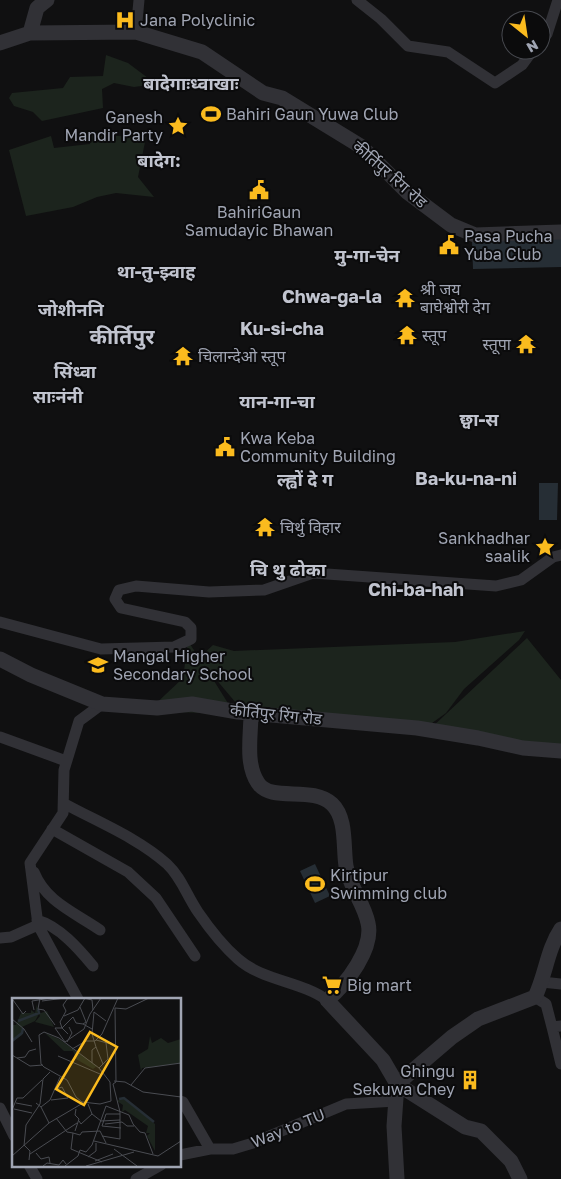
<svg xmlns="http://www.w3.org/2000/svg" width="561" height="1179" font-family="'Golos Text','Noto Sans Devanagari',sans-serif">
<rect width="100%" height="100%" fill="#101011"/>
<!-- green -->
<path fill="#1c241d" d="M106,55l22,8 28,21 -22,3 -20,-4 -12,6 1,19 -61,13 -9,-9 -19,-6 -5,-8 3,-5 51,-5 7,-11 33,-1z
M91,135l55,2 -8,40 16,20 -38,-4 -19,4 -24,10 -47,9 -17,-66 42,-14 3,12 36,-4z
M525,631l-6,9 -55,49 -18,24 -21,15 -188,-13 -1,-12 -32,-38 27,43v6l-83,-3 35,-33 5,-37 11,17 14,-13 21,6 221,-9z
M527,638l34,42v75l-131,-26z"/>
<!-- water -->
<path fill="#262e35" d="M561,238v29l-88,2 -1,-28z
M539,483h19l-1,37h-18z
M315,864l15,32 -15,7 -15,-32z"/>
<g fill="none" stroke-linecap="round" stroke-linejoin="round">
<!-- minor -->
<path stroke="#313136" stroke-width="11" d="M357,0l24,19 27,27 40,6 47,31 27,-18 11,-15
M136,32l3,-32
M541,41l6,-7 11,-34
M0,622l101,27 73,-2 17,-8v-11l-6,-6 -64,-14 -6,-9 4,-9 17,-4 73,6 55,-2 49,-17 183,13 25,-6 32,-23 8,-2
M0,737l66,24
M65,804c33,18 73,34 102,60 14,13 20,32 31,48 11,16 25,34 40,47 25,22 63,22 89,41
M52,829l76,43 28,26 39,58
M34,872c12,30 40,40 66,58
M37,920c22,6 42,29 56,46
M0,938l11,-1 27,-12
M542,982l19,2
M535,997l11,7 6,23 9,-1
M78,999l-40,-74 -8,-62 33,-50 1,-43 15,-49 23,-17
M552,1027l9,37
M180,1101l3,1 27,47
M0,1108l14,28
M180,1155l30,-6h23l20,-6 93,-39 50,-3
M29,1165l8,14
M136,1179l25,-14"/>
<!-- tertiary -->
<path stroke="#313136" stroke-width="15" d="M30,33l7,-25 10,-8
M0,43l30,-10 106,-1 66,20 61,41 19,5 80,49 45,45 44,33 24,10 86,-3
M0,659l31,16 71,29 55,4 35,-4 46,8 179,16 61,10 45,10 38,3
M251,713c0,22 -6,51 7,70 13,20 54,2 74,21 15,14 11,43 14,62 3,20 18,37 22,57 6,25 -21,61 -41,77l56,60 14,24 68,43 16,4 30,30 9,18
M397,1179l-3,-53 3,-42 55,-47 26,-18 57,-22c11,-23 12,-47 26,-68"/>
</g>
<!-- icons -->
<defs>
<symbol id="hospital-bare" viewBox="-9 -9 18 18"><path d="M-5-5h3v3.5h4V-5h3V5h-3V1.5h-4V5h-3Z" fill="#fbbb1e" stroke="#0b0b0c" stroke-width="2.5" paint-order="stroke"/></symbol>
<symbol id="stadium-bare" viewBox="-9 -9 18 18"><path d="M0-5a6.5 5 0 1 0 0 10a6.5 5 0 1 0 0-10ZM-3.5-1.8h7v3.6h-7Z" fill="#fbbb1e" stroke="#0b0b0c" stroke-width="2.5" paint-order="stroke"/></symbol>
<symbol id="sight-bare" viewBox="-9 -9 18 18"><path d="M0-6L1.8-2.2L6-1.7L2.9 1.2L3.7 5.4L0 3.3L-3.7 5.4L-2.9 1.2L-6-1.7L-1.8-2.2Z" fill="#fbbb1e" stroke="#0b0b0c" stroke-width="2.5" paint-order="stroke"/></symbol>
<symbol id="civic-bare" viewBox="-9 -9 18 18"><path d="M-.6-6.5H3V-4.5H.6V-3L4-1V1h2V6H-6V1h2V-1L-.6-3ZM-1.2 2.5V6h2.4V2.5Z" fill="#fbbb1e" stroke="#0b0b0c" stroke-width="2.5" paint-order="stroke"/></symbol>
<symbol id="temple-bare" viewBox="-9 -9 18 18"><path d="M0-6L5-2H3V0L6.5 2.5H4V6H1.5V3h-3V6H-4V2.5H-6.5L-3 0V-2H-5Z" fill="#fbbb1e" stroke="#0b0b0c" stroke-width="2.5" paint-order="stroke"/></symbol>
<symbol id="school-bare" viewBox="-9 -9 18 18"><path d="M0-5L7-2L0 1L-7-2ZM-4 1L0 2.5L4 1V4Q0 6-4 4Z" fill="#fbbb1e" stroke="#0b0b0c" stroke-width="2.5" paint-order="stroke"/></symbol>
<symbol id="supermarket-bare" viewBox="-9 -9 18 18"><path d="M-6-5.5h2.5l.6 2H6L4.5 2H-2.5L-4.4-4H-6ZM-1.5 3.2a1.3 1.3 0 1 0 .1 0ZM3 3.2a1.3 1.3 0 1 0 .1 0Z" fill="#fbbb1e" stroke="#0b0b0c" stroke-width="2.5" paint-order="stroke"/></symbol>
<symbol id="building-bare" viewBox="-9 -9 18 18"><path d="M-4-6H4V6H1V3H-1V6H-4ZM-2.5-4.3h1.7v1.8h-1.7ZM.8-4.3h1.7v1.8H.8ZM-2.5-1h1.7V.8h-1.7ZM.8-1h1.7V.8H.8Z" fill="#fbbb1e" stroke="#0b0b0c" stroke-width="2.5" paint-order="stroke"/></symbol>
</defs>
<g fill-rule="evenodd">
<use href="#hospital-bare" x="111" y="6" width="28" height="28"/>
<use href="#stadium-bare" x="197" y="100" width="28" height="28"/>
<use href="#sight-bare" x="164" y="112" width="28" height="28"/>
<use href="#civic-bare" x="245" y="176" width="28" height="28"/>
<use href="#civic-bare" x="435" y="231" width="28" height="28"/>
<use href="#temple-bare" x="391" y="284" width="28" height="28"/>
<use href="#temple-bare" x="393" y="321" width="28" height="28"/>
<use href="#temple-bare" x="512" y="330" width="28" height="28"/>
<use href="#temple-bare" x="169" y="342" width="28" height="28"/>
<use href="#civic-bare" x="211" y="433" width="28" height="28"/>
<use href="#temple-bare" x="251" y="513" width="28" height="28"/>
<use href="#sight-bare" x="531" y="533" width="28" height="28"/>
<use href="#school-bare" x="84" y="651" width="28" height="28"/>
<use href="#stadium-bare" x="301" y="870" width="28" height="28"/>
<use href="#supermarket-bare" x="318" y="971" width="28" height="28"/>
<use href="#building-bare" x="456" y="1066" width="28" height="28"/>
</g>
<g text-anchor="middle" stroke-width="4" stroke-linejoin="round" paint-order="stroke">
<!-- poi labels -->
<g font-size="16" fill="#a0a5b3" stroke="#0b0b0c" text-anchor="start">
<text x="140" y="26">Jana Polyclinic</text>
<text x="226" y="120">Bahiri Gaun Yuwa Club</text>
<text x="163" y="123" text-anchor="end">Ganesh<tspan x="163" dy="18">Mandir Party</tspan></text>
<text x="259" y="218" text-anchor="middle">BahiriGaun<tspan x="259" dy="18">Samudayic Bhawan</tspan></text>
<text x="464" y="242">Pasa Pucha<tspan x="464" dy="18">Yuba Club</tspan></text>
<text x="420" y="295">श्री जय<tspan x="420" dy="18">बाघेश्वोरी देग</tspan></text>
<text x="422" y="341">स्तूप</text>
<text x="511" y="350" text-anchor="end">स्तूपा</text>
<text x="198" y="362">चिलान्देओ स्तूप</text>
<text x="240" y="444">Kwa Keba<tspan x="240" dy="18">Community Building</tspan></text>
<text x="280" y="533">चिर्थु विहार</text>
<text x="530" y="544" text-anchor="end">Sankhadhar<tspan x="530" dy="18">saalik</tspan></text>
<text x="113" y="662">Mangal Higher<tspan x="113" dy="18">Secondary School</tspan></text>
<text x="330" y="881">Kirtipur<tspan x="330" dy="18">Swimming club</tspan></text>
<text x="347" y="991">Big mart</text>
<text x="455" y="1077" text-anchor="end">Ghingu<tspan x="455" dy="18">Sekuwa Chey</tspan></text>
</g>
<!-- street labels -->
<g font-size="16" fill="#a0a5b3" stroke="#0b0b0c">
<text transform="translate(390 174) rotate(41)" y="6">कीर्तिपुर रिंग रोड</text>
<text transform="translate(276 714) rotate(6)" y="6">कीर्तिपुर रिंग रोड</text>
<text transform="translate(288 1128) rotate(-22)" y="6">Way to TU</text>
</g>
<!-- neighbourhood labels -->
<g font-size="18" font-weight="bold" fill="#c1c4cf" stroke="#0b0b0c">
<text x="191" y="90">बादेगाःध्वाखाः</text>
<text x="159" y="167">बादेग:</text>
<text x="367" y="262">मु-गा-चेन</text>
<text x="156" y="278">था-तु-झ्वाह</text>
<text x="332" y="303">Chwa-ga-la</text>
<text x="71" y="316">जोशीननि</text>
<text x="282" y="335">Ku-si-cha</text>
<text x="75" y="378">सिंध्वा</text>
<text x="58" y="403">साःनंनी</text>
<text x="277" y="408">यान-गा-चा</text>
<text x="479" y="426">छ्वा-स</text>
<text x="466" y="485">Ba-ku-na-ni</text>
<text x="305" y="486">ल्ह्वों दे ग</text>
<text x="288" y="576">चि थु ढोका</text>
<text x="416" y="596">Chi-ba-hah</text>
</g>
<!-- district labels -->
<g font-size="21" font-weight="bold" fill="#c1c4cf" stroke="#0b0b0c">
<text x="122" y="344">कीर्तिपुर</text>
</g>
</g>
<!-- overview -->
<g transform="translate(12 998)">
<rect width="169" height="169" fill="#101011"/>
<path d="M25,6l1,10 9,-3 7,16 -19,-5 5,-6 -1,-2 -4,7 -13,6v8l-10,7v-17h4l5,-12h10v-3l4,3zM33,35l14,6 38,27 -4,3 -17,-10 -3,-8h-9zM138,38l2,7 9,-5 7,5 13,-4v24l-39,5 -1,3 -3,-16 10,-6zM111,100l32,26v27l-8,-15 3,-3h-4l2,-7 -23,-16 -3,2 1,-7 -6,-4z" fill="#1c241d"/>
<path fill="none" stroke="#262e35" stroke-width="2.5" d="M6,23l21,-8 -1,-4M0,43l10,-8 1,-5M107,101l5,-1 30,24"/>
<path fill="none" stroke="#4a4c52" stroke-width="1" d="M28,0l-2,11 6,1 11,15M56,0l-5,7 3,6 -6,11 2,6h-7l10,14 19,-13 6,-15 11,-16M72,0l8,2 1,10M1,2l10,14 3,-3M30,3l23,-3M68,9l6,15 -3,2 9,5M22,12l-2,-9 19,-3M82,14l12,9M52,18l14,-6 7,-12M0,21l12,10 8,13M32,34l15,6 40,30 11,14 1,19 -11,3 -18,-2 -6,-5 -9,-17 -23,-13 -3,-3 -2,-29zM56,36l-6,-6 11,-11 3,6 7,1M84,42l19,5M55,44l5,-9 -3,-6M84,49l7,17M60,51l14,-8h9l7,-7 16,-36M0,57l18,11 13,-1M46,58l42,18M5,60l8,-1 4,-6 7,-2M80,65v-13l4,-3 -4,-13 2,-22M87,70l9,-9 -2,-16M102,83l11,1 18,10 38,5M119,87l14,-17 36,-5M39,102l17,-2 -6,-11 -8,3M4,105l16,3M24,105l5,4 9,-7 10,-23M94,108l23,9 4,9 7,8 5,1 8,21M29,109l8,16M2,111l18,4M0,112l5,-12h6l19,-18M108,114l-7,-28 3,-2 -1,-74 11,1 23,-11M80,116l9,7 19,-1M108,116h-14l-4,12 19,2M44,120l11,14 6,1 -2,16 31,13M67,123l2,3 11,-10 -4,-10M93,126l17,-2 5,4h7M63,133l4,-12 -4,-4 1,-6M61,135l7,2 2,-3 18,-1 6,12M90,138l18,3v-27M82,143l64,15 23,-15M12,147l6,6 -1,9M12,148l2,-21 14,-21 3,-25 7,-7M102,151l23,17M24,155l5,6 8,-2 1,6M18,156l47,-31M0,158l37,-33 34,-20M76,159l8,-6v-8M83,163l18,-7M31,168l4,-3 12,2 4,-5 3,4M53,168l13,-10 2,-6 6,2 6,-7 14,-39M74,168l48,-14"/>
<path fill="#fbbb1e" fill-opacity="0.15" stroke="#fbbb1e" stroke-width="2.5" d="M78,34l27,15 -33,58 -28,-16z"/>
<rect width="169" height="169" fill="none" stroke="#a0a5b3" stroke-width="2.5"/>
</g>
<!-- north arrow -->
<g transform="translate(526 35) rotate(150)"><circle r="24" fill="#0b0b0c" stroke="#47494f"/>
<path d="M0-4L9 19L0 12L-9 19Z" fill="#fbbb1e"/>
<text y="-8" font-size="14" font-weight="bold" text-anchor="middle" fill="#a0a5b3">N</text>
</g>
</svg>
